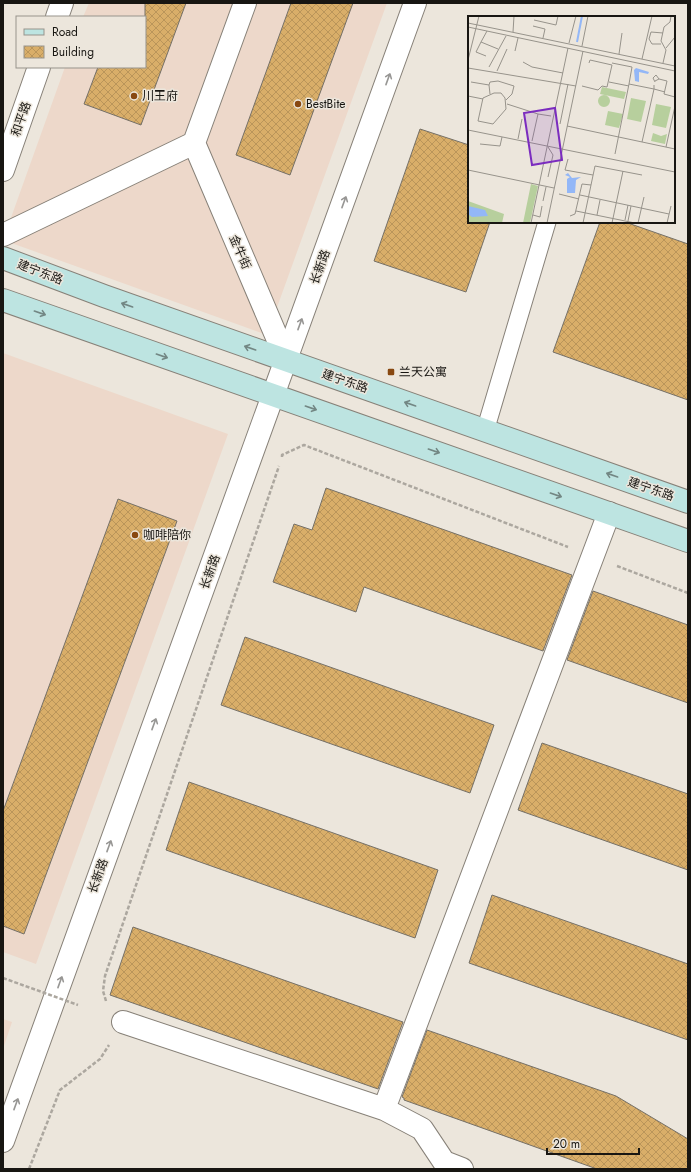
<svg xmlns="http://www.w3.org/2000/svg" width="691" height="1172" font-family="Jost,'Noto Sans SC',sans-serif">
<defs>
<pattern id="building-cross-hatch" width="8" height="8" patternUnits="userSpaceOnUse"><rect width="8" height="8" fill="#d9ae69"/><path d="M0 0l8 8M0 8l8-8" fill="none" stroke="#ba955a"/></pattern>
</defs>
<rect width="100%" height="100%" fill="#ece6dc"/>
<!-- commercial -->
<path fill="#edd8ca" d="M89,3h298l-120,332 -264,-95 62,-173h80v-50h-62z
M3,353l225,81 -192,530 -33,-12z
M3,1019l9,3 -9,27z"/>
<!-- building -->
<path fill="url(#building-cross-hatch)" stroke="#757067" d="M145,3h41l-45,122 -57,-21 14,-37h47z
M291,3h62l-63,172 -54,-20z
M420,129l49,16v77h21l-24,70 -92,-31z
M600,222h25l63,22v156l-135,-48z
M326,488l246,87 -29,76 -179,-64 -8,25 -83,-30 21,-58 18,6z
M118,499l59,22 -153,413 -21,-8v-115z
M593,591l95,34v78l-121,-43z
M245,637l249,88 -24,68 -249,-88z
M542,743l146,51v76l-170,-60z
M189,782l249,88 -23,68 -249,-88z
M492,895l196,69v76l-219,-77z
M133,927l270,95 -25,67 -268,-94z
M427,1030l189,66 72,43v30h-91l-193,-69v-2l-2,-1z"/>
<g fill="none" stroke-linecap="round" stroke-linejoin="round">
<defs>
<path id="service" d="M485,431l62,-209"/>
<path id="pedestrian" d="M245,3l-51,140 93,218
M3,235l191,-92
M123,1022l261,87
M462,1169l-18,-7 -22,-33 -38,-20 225,-596"/>
<path id="tertiary" d="M57,17l5,-14
M3,170l36,-103
M3,1141l412,-1138"/>
<path id="secondary" d="M3,258l101,38 584,206
M3,300l685,241"/>
</defs>
<!-- service casing -->
<use href="#service" stroke="#878178" stroke-width="19"/>
<!-- pedestrian casing -->
<use href="#pedestrian" stroke="#878178" stroke-width="24"/>
<!-- tertiary casing -->
<use href="#tertiary" stroke="#878178" stroke-width="24"/>
<!-- secondary casing -->
<use href="#secondary" stroke="#878178" stroke-width="24"/>
<!-- path -->
<path stroke="#aca79f" stroke-width="2.5" stroke-dasharray="4 2" stroke-linecap="butt" d="M282,457v-2l22,-10 264,102
M617,566l71,27
M106,1001l-3,-10 2,-15 174,-510
M29,1169l31,-79 40,-31 9,-14"/>
<!-- service -->
<use href="#service" stroke="#fff" stroke-width="17"/>
<!-- pedestrian -->
<use href="#pedestrian" stroke="#fff" stroke-width="22"/>
<!-- tertiary -->
<use href="#tertiary" stroke="#fff" stroke-width="22"/>
<!-- secondary -->
<use href="#secondary" stroke="#bde4e1" stroke-width="22"/>
<!-- path-bridge -->
<path stroke="#aca79f" stroke-width="2.5" stroke-dasharray="4 2" stroke-linecap="butt" d="M3,978l75,27"/>
</g>
<!-- one-way arrows -->
<defs><path id="oneway-shaft" d="M-6 0H5M1.5-3L5.5 0L1.5 3" fill="none" stroke-width="1.6" stroke-linecap="round" stroke-linejoin="round"/></defs>
<g stroke="#979694">
<use href="#oneway-shaft" transform="translate(388 79) rotate(-70)"/>
<use href="#oneway-shaft" transform="translate(344 202) rotate(-70)"/>
<use href="#oneway-shaft" transform="translate(300 324) rotate(-70)"/>
<use href="#oneway-shaft" transform="translate(154 724) rotate(-70)"/>
<use href="#oneway-shaft" transform="translate(109 846) rotate(-70)"/>
<use href="#oneway-shaft" transform="translate(60 982) rotate(-70)"/>
<use href="#oneway-shaft" transform="translate(16 1104) rotate(-70)"/>
</g>
<g stroke="#738784">
<use href="#oneway-shaft" transform="translate(127 305) rotate(-161)"/>
<use href="#oneway-shaft" transform="translate(40 313) rotate(19)"/>
<use href="#oneway-shaft" transform="translate(250 348) rotate(-161)"/>
<use href="#oneway-shaft" transform="translate(162 356) rotate(19)"/>
<use href="#oneway-shaft" transform="translate(410 404) rotate(-161)"/>
<use href="#oneway-shaft" transform="translate(311 408) rotate(19)"/>
<use href="#oneway-shaft" transform="translate(434 451) rotate(19)"/>
<use href="#oneway-shaft" transform="translate(612 475) rotate(-161)"/>
<use href="#oneway-shaft" transform="translate(556 495) rotate(19)"/>
</g>
<!-- markers -->
<g fill="#884811" stroke="#ece6dc" stroke-width="1.5">
<circle cx="134" cy="96" r="4"/>
<circle cx="298" cy="104" r="4"/>
<rect x="387" y="368" width="8" height="8" rx="2"/>
<circle cx="135" cy="535" r="4"/>
</g>
<g text-anchor="middle" stroke-width="3" stroke-linejoin="round" paint-order="stroke">
<!-- poi labels -->
<g font-size="12" fill="#181612" stroke="#ece6dc" text-anchor="start">
<text x="142" y="100">川王府</text>
<text x="306" y="108">BestBite</text>
<text x="399" y="376">兰天公寓</text>
<text x="143" y="539">咖啡陪你</text>
</g>
<!-- street labels -->
<g font-size="12" fill="#181612" stroke="#ece6dc">
<text transform="translate(21 119) rotate(-71)" y="4">和平路</text>
<text transform="translate(240 252) rotate(67)" y="4">金牛街</text>
<text transform="translate(320 267) rotate(-70)" y="4">长新路</text>
<text transform="translate(40 272) rotate(21)" y="4">建宁东路</text>
<text transform="translate(345 381) rotate(19)" y="4">建宁东路</text>
<text transform="translate(651 489) rotate(19)" y="4">建宁东路</text>
<text transform="translate(210 572) rotate(-70)" y="4">长新路</text>
<text transform="translate(98 876) rotate(-70)" y="4">长新路</text>
</g>
</g>
<!-- overview -->
<g transform="translate(468 16)">
<rect width="207" height="207" fill="#ece6dc"/>
<path d="M134,71l24,5 -2,7 -24,-5zM130 85a6 6 0 1 1 12 0a6 6 0 1 1-12 0ZM163,82l15,3 -5,21 -14,-3zM188,88l15,3 -5,21 -14,-3zM140,95l15,3 -4,14 -14,-3zM185,117l8,3 6,-2 -2,10 -14,-3zM63,168l7,2 -8,37h-7zM0,185l36,13 -2,9h-34z" fill="#b7cf9d"/>
<path d="M168,52l13,4 -1,2 -9,-2v10l-4,-1 -1,-11zM100,157l4,5 9,-1 -5,3 -1,13h-8v-14l3,-2 -5,-2zM0,190l17,4 3,6 -16,1 -4,-3z" fill="#93b7f7"/>
<path fill="none" stroke="#93b7f7" stroke-width="2" d="M109,26l5,-26"/>
<path fill="none" stroke="#97938b" stroke-width="1" d="M66,4l22,5 2,-9M0,7l207,43M65,10l12,3 -2,9M0,11l207,44M45,16l1,-16M13,26l6,-11M101,27l7,-27M193,28h-9l-3,-5 2,-7 12,1M114,30l6,-30M198,32l9,-11M47,35l3,-13M151,38l3,-21M18,40l-10,-4 5,-10 17,7M174,43l10,-43M0,44l11,-44M55,46l9,5 31,6M144,47l20,4 -3,17M195,47l3,-13 -5,-9 3,-14 6,-5 1,-6M21,51l17,-31M0,52l108,18M29,55l10,-22M191,63l8,2 -3,13 11,3M3,66l18,3 1,9M141,66l20,4M187,66l-2,-4 3,-3 3,4 -4,2M21,69l1,-3 8,-1 16,5 -2,8 -6,6M186,69v4l11,3M114,70l16,4 4,-4 5,1 5,-22 -22,-5 -1,3M26,77h7l4,5 1,11 -13,15 -15,-3 5,-23zM0,80l15,3M39,88l31,10 -6,27M70,98l13,2M92,108l8,-40M99,110l108,23M0,114l207,42M50,123l4,-20M12,128l20,2 2,-9M80,131l5,8 -5,22M198,131l9,-41M147,138l14,-70 25,5 -12,53M100,143l-3,11 28,5M0,154l86,18M91,178l20,5M112,179l89,19M75,185l3,-14M108,195l59,12M65,199l7,2 2,-11M129,199l3,-15M102,200l5,-2 7,-30 9,1M157,204l3,-15M160,205l3,-15M63,207l37,-175M79,207l36,-172M115,207l12,-57 47,9M144,207l11,-52M170,207l6,-26M199,207l4,-17"/>
<path fill="#7b2cbf" fill-opacity="0.15" stroke="#7b2cbf" stroke-width="2" d="M87,92l7,52 -30,5 -8,-52z"/>
<rect width="207" height="207" fill="none" stroke="#181612" stroke-width="2"/>
</g>
<!-- border -->
<rect width="691" height="1172" fill="none" stroke="#181612" stroke-width="8"/>
<!-- legend -->
<rect x="16" y="16" width="130" height="52" fill="#ece6dc" stroke="#97938b"/>
<rect x="24" y="29" width="20" height="6" fill="#bde4e1" stroke="#97938b"/>
<text x="52" y="36" font-size="12" fill="#181612">Road</text>
<rect x="24" y="46" width="20" height="12" fill="url(#building-cross-hatch)" stroke="#97938b"/>
<text x="52" y="56" font-size="12" fill="#181612">Building</text>
<!-- scale -->
<path d="M547 1148v6h92v-6" fill="none" stroke="#181612" stroke-width="2"/>
<text x="553" y="1148" font-size="12" fill="#181612" stroke="#ece6dc" stroke-width="3" paint-order="stroke">20 m</text>
</svg>
